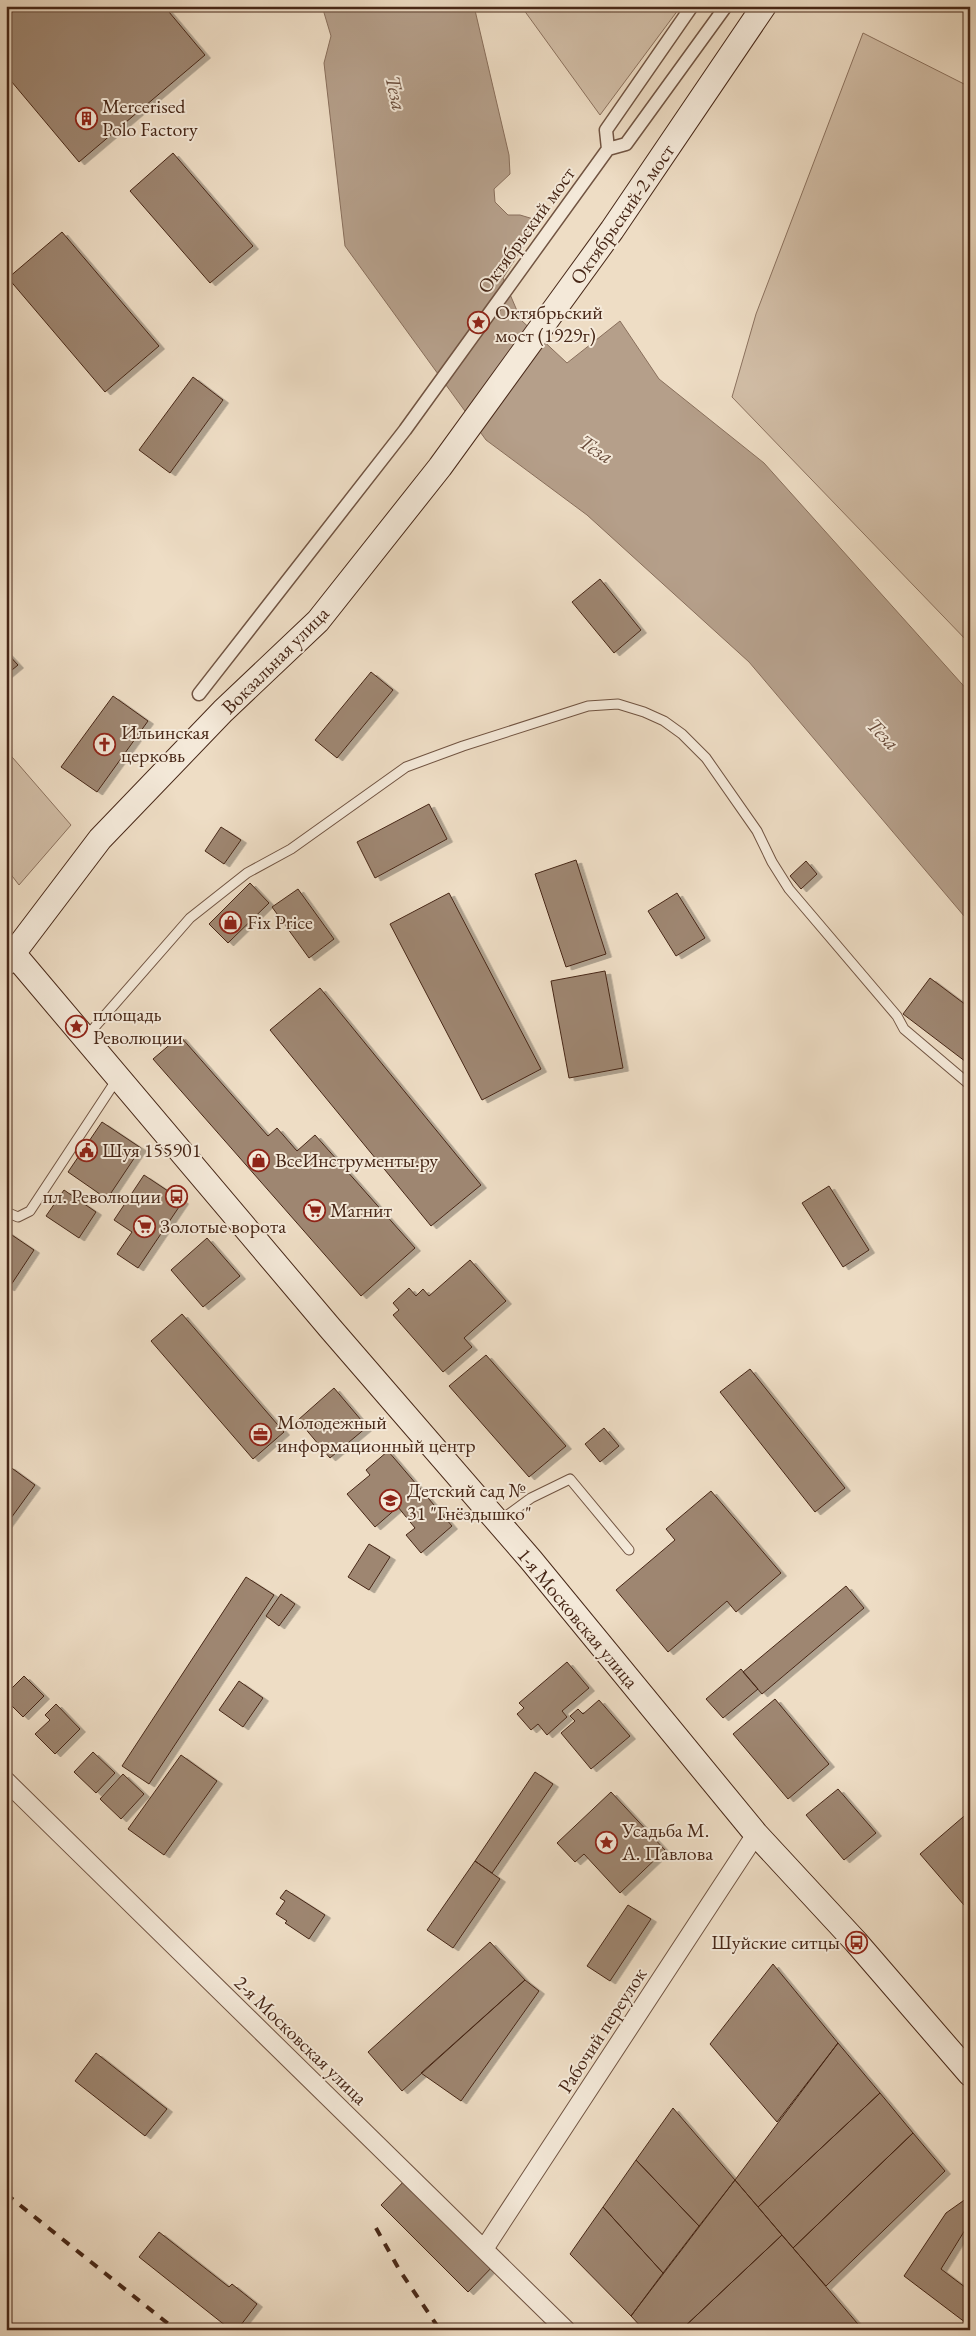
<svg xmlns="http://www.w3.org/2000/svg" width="976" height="2336" font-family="'EB Garamond',serif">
<defs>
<filter id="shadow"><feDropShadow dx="5.5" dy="3" stdDeviation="0" flood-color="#0004"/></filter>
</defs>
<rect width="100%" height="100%" fill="#eeddc5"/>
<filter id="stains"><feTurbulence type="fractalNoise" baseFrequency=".004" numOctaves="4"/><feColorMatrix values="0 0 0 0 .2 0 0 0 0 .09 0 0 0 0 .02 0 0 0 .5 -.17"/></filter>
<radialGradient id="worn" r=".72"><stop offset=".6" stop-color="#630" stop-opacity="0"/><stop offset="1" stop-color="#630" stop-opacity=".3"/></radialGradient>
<!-- green -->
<path fill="#d2bea7" stroke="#8c725f" d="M521,6h160l-81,109z
M863,33l107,54v557l-238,-247 24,-83z
M6,750l65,75 -52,60 -13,-17z"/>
<!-- water -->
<path fill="#b59f8a" stroke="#896f5c" d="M322,6h152l35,149 1,19 -16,15 1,13 13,13h12l20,6 -37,57 18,42 46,43 53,-42 39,58 105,84 206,230v230l-221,-261 -162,-147 -101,-75 -141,-194 -21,-183 7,-27z"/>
<!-- building -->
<path fill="#9e8671" stroke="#472717" filter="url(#shadow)" d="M6,6h158l41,49 -126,107 -73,-87z
M173,153l80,93 -43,37 -80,-92z
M62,232l97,114 -54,46 -97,-114z
M193,377l30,23 -53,73 -31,-23z
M600,579l41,51 -27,23 -42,-51z
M6,652l12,13 -12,10z
M371,672l22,18 -56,68 -22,-18z
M113,696l35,25 -51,71 -36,-25z
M429,804l18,35 -72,39 -18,-36z
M221,827l20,13 -17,24 -19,-13z
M576,860l30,94 -40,13 -31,-93z
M806,861l11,13 -16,15 -11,-13z
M250,883l19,20 -41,40 -19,-19z
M298,889l36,50 -25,19 -37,-51z
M449,893l92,176 -59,31 -92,-176z
M677,893l28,45 -29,18 -28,-45z
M605,971l18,97 -54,10 -18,-97z
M930,978l40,30v57l-67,-51z
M320,988l161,197 -50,41 -161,-196z
M180,1036l88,100 9,-8 20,23 18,-16 100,113 -54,48 -208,-237z
M102,1122l39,26 -34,51 -39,-27z
M144,1175l39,26 -45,67 -21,-14 15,-22 -18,-12z
M829,1186l40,64 -26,17 -41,-64z
M64,1190l32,22 -17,26 -33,-22z
M6,1231l28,19 -25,38 -3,-2z
M207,1238l33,38 -37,31 -32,-37z
M470,1260l36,41 -42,37 8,9 -29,25 -50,-57 6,-5 -6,-7 16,-15 7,8 7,-7 6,7z
M182,1314l102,118 -31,27 -102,-118z
M486,1355l80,91 -37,31 -80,-91z
M750,1369l95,119 -30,24 -95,-120z
M334,1388l33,39 -37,31 -32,-38z
M604,1428l15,18 -19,16 -15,-18z
M388,1451l64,75 -31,27 -15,-18 9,-7 -17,-21 -23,20 -28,-33 23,-19 -4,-5z
M9,1466l26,19 -29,40v-54z
M711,1491l70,82 -45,39 -9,-11 -59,51 -52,-62 59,-50 -9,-11z
M369,1544l21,13 -21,33 -21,-13z
M246,1577l28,18 -125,189 -27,-18z
M846,1586l18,22 -102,86 -19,-22z
M281,1594l14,10 -16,22 -13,-10z
M567,1662l22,26 -27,23 5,6 -20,18 -9,-11 -7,6 -14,-16 7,-6 -5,-5z
M741,1669l17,20 -35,29 -17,-19z
M24,1676l20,20 -21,21 -17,-17v-6z
M239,1681l24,17 -20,29 -24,-17z
M775,1699l54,65 -41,35 -55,-65z
M599,1700l31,36 -39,33 -30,-36 14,-12 -5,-5 8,-7 5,5z
M56,1704l24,25 -25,25 -20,-20 15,-14 -5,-5z
M93,1752l22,21 -19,20 -22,-21z
M181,1755l36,26 -53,74 -36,-26z
M535,1772l18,12 -61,89 -17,-12z
M123,1774l21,20 -23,25 -21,-20z
M838,1789l38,44 -32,27 -38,-45z
M611,1792l54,58 -45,43 -36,-39 -9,8 -18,-19z
M970,1811v101l-50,-58z
M475,1861l25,18 -47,69 -26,-18z
M286,1890l39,25 -16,24 -24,-16 2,-2 -11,-7 9,-13 -5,-3z
M628,1905l23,14 -41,62 -23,-15z
M490,1942l35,38 -123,111 -34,-39z
M773,1964l65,79 -61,79 -67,-78z
M525,1980l14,11 -78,110 -40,-28z
M838,2043l42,50 -122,114 -23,-27z
M96,2053l71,56 -22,27 -70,-55z
M880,2093l33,40 -120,115 -35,-41z
M673,2108l62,72 -36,46 -63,-66z
M913,2133l32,38 -119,115 -33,-38z
M636,2160l63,66 -36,47 -60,-66z
M409,2176l88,86 -29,30 -87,-87z
M735,2180l47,55 -101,95h-37l-13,-14z
M970,2196v40l-5,-6 -24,39 29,22v35l-66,-50 42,-63z
M603,2207l60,66 -32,43 -61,-62z
M159,2232l70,55 3,-3 25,20 -20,26h-6l-92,-73z
M782,2235l81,95h-182z"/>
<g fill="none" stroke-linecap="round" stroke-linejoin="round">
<defs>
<path id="service" d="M86,1037l104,-119 57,-45 44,-24 115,-82 57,-21 125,-40 30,-2 26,8 20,9 18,13 24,24 51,73 15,31 17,27 108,127 7,13 66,56
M6,1212l12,5 12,-6 87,-132
M498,1522l33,-24 39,-19 59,71"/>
<path id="pedestrian" d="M608,149l18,-5 100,-138
M608,149l-2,-19 86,-124
M199,694l206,-264 203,-281"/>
<path id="minor" d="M6,1781l560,549
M484,2249l272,-415"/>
<path id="secondary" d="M13,953l317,375 201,232 225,274 100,108 114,132
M6,963l94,-124 123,-128 95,-90 122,-154 172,-237 152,-224"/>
</defs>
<!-- service casing -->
<use href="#service" stroke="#715442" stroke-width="11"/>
<!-- pedestrian casing -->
<use href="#pedestrian" stroke="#715442" stroke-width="15"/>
<!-- minor casing -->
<use href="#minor" stroke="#715442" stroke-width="20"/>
<!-- secondary casing -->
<use href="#secondary" stroke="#472717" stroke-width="26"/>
<!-- service -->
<use href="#service" stroke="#f4e9d9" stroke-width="9"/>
<!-- pedestrian -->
<use href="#pedestrian" stroke="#f4e9d9" stroke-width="12"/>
<!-- minor -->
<use href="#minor" stroke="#f4e9d9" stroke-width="18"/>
<!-- secondary -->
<use href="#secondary" stroke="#f4e9d9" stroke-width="24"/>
<!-- rail -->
<path stroke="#472717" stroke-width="4" stroke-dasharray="9 9" stroke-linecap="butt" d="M6,2194l170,136
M376,2228l24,43 40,59"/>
</g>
<!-- icons -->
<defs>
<symbol id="building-ring" viewBox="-11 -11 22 22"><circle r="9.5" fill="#f4e9d9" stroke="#8f2418" stroke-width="1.5"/><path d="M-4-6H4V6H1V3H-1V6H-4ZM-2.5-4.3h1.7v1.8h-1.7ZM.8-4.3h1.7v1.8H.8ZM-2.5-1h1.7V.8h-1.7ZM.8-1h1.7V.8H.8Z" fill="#8f2418"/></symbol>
<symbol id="sight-ring" viewBox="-11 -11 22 22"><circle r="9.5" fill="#f4e9d9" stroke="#8f2418" stroke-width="1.5"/><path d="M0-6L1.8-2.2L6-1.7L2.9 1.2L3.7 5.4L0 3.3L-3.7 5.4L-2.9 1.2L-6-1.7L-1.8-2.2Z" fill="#8f2418"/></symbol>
<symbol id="church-ring" viewBox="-11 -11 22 22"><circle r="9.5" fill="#f4e9d9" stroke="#8f2418" stroke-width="1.5"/><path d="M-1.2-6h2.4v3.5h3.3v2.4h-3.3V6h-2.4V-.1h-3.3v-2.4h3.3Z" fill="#8f2418"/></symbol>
<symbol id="shop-ring" viewBox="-11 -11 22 22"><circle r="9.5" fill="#f4e9d9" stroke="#8f2418" stroke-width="1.5"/><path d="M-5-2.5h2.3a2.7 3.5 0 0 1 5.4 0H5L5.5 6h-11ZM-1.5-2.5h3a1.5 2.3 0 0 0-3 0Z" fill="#8f2418"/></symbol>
<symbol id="civic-ring" viewBox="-11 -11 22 22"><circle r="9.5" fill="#f4e9d9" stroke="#8f2418" stroke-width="1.5"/><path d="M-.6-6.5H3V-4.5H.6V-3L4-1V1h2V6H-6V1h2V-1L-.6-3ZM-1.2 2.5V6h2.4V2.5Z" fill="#8f2418"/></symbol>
<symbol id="bus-ring" viewBox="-11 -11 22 22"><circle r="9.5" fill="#f4e9d9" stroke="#8f2418" stroke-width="1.5"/><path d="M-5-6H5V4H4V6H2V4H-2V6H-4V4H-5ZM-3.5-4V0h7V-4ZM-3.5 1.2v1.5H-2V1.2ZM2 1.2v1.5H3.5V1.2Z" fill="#8f2418"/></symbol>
<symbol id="supermarket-ring" viewBox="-11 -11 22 22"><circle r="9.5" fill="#f4e9d9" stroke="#8f2418" stroke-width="1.5"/><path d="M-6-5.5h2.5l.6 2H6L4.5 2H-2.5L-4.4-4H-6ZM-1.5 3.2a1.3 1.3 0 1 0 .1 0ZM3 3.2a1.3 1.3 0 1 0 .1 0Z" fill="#8f2418"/></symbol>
<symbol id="office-ring" viewBox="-11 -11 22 22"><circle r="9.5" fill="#f4e9d9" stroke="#8f2418" stroke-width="1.5"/><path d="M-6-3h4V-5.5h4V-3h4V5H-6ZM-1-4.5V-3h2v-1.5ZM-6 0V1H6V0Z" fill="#8f2418"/></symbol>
<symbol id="school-ring" viewBox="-11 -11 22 22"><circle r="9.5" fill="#f4e9d9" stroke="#8f2418" stroke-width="1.5"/><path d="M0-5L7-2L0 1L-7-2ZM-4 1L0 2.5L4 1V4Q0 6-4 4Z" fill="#8f2418"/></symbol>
</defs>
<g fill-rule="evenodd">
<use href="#building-ring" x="74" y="106" width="25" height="25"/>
<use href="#sight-ring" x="466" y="310" width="25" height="25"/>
<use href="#church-ring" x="92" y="732" width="25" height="25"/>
<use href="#shop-ring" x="218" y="910" width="25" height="25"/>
<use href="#sight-ring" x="64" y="1014" width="25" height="25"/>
<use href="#civic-ring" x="74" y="1138" width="25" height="25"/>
<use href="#shop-ring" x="246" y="1148" width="25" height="25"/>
<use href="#bus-ring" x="164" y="1184" width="25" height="25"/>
<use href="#supermarket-ring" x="302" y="1198" width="25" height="25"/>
<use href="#supermarket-ring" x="132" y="1214" width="25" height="25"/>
<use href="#office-ring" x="248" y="1422" width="25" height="25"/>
<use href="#school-ring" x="378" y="1488" width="25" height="25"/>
<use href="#sight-ring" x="594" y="1830" width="25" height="25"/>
<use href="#bus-ring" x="844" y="1930" width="25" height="25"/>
</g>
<g text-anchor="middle" stroke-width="4" stroke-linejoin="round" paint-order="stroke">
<!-- poi labels -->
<g font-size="20" fill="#472717" stroke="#f4e9d9" text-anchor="start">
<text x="102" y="113">Mercerised<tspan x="102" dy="23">Polo Factory</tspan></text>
<text x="495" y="319">Октябрьский<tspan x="495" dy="23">мост (1929г)</tspan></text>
<text x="121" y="739">Ильинская<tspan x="121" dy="23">церковь</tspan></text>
<text x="247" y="929">Fix Price</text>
<text x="93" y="1021">площадь<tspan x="93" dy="23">Революции</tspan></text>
<text x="102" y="1157">Шуя 155901</text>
<text x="275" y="1167">ВсеИнструменты.ру</text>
<text x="161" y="1203" text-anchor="end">пл. Революции</text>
<text x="330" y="1217">Магнит</text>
<text x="160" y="1233">Золотые ворота</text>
<text x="277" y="1429">Молодежный<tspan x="277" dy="23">информационный центр</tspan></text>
<text x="407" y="1497">Детский сад №<tspan x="407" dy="23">31 "Гнёздышко"</tspan></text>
<text x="622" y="1837">Усадьба М.<tspan x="622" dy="23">А. Павлова</tspan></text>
<text x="840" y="1949" text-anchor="end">Шуйские ситцы</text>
</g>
<!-- street labels -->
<g font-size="20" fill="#472717" stroke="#f4e9d9">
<text transform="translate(622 214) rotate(-55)" y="7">Октябрьский-2 мост</text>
<text transform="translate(526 230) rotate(-54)" y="7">Октябрьский мост</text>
<text transform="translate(275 660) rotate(-45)" y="7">Вокзальная улица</text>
<text transform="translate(578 1618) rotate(50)" y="7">1-я Московская улица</text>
<text transform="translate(602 2030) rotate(-57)" y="7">Рабочий переулок</text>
<text transform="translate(301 2040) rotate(44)" y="7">2-я Московская улица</text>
</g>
<!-- water labels -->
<g font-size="21" font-style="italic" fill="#684b3a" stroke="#f4e9d9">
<text transform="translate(396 93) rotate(77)" y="7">Теза</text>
<text transform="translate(596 449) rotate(32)" y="7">Теза</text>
<text transform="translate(883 734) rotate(46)" y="7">Теза</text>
</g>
</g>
<!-- margin -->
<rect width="976" height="2336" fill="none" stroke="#eeddc5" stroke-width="25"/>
<rect x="8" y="8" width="961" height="2321" fill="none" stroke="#472717" stroke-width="2.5"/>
<rect x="12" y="12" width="951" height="2311" fill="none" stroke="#472717"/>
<rect width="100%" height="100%" filter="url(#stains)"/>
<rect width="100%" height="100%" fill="url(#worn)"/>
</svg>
